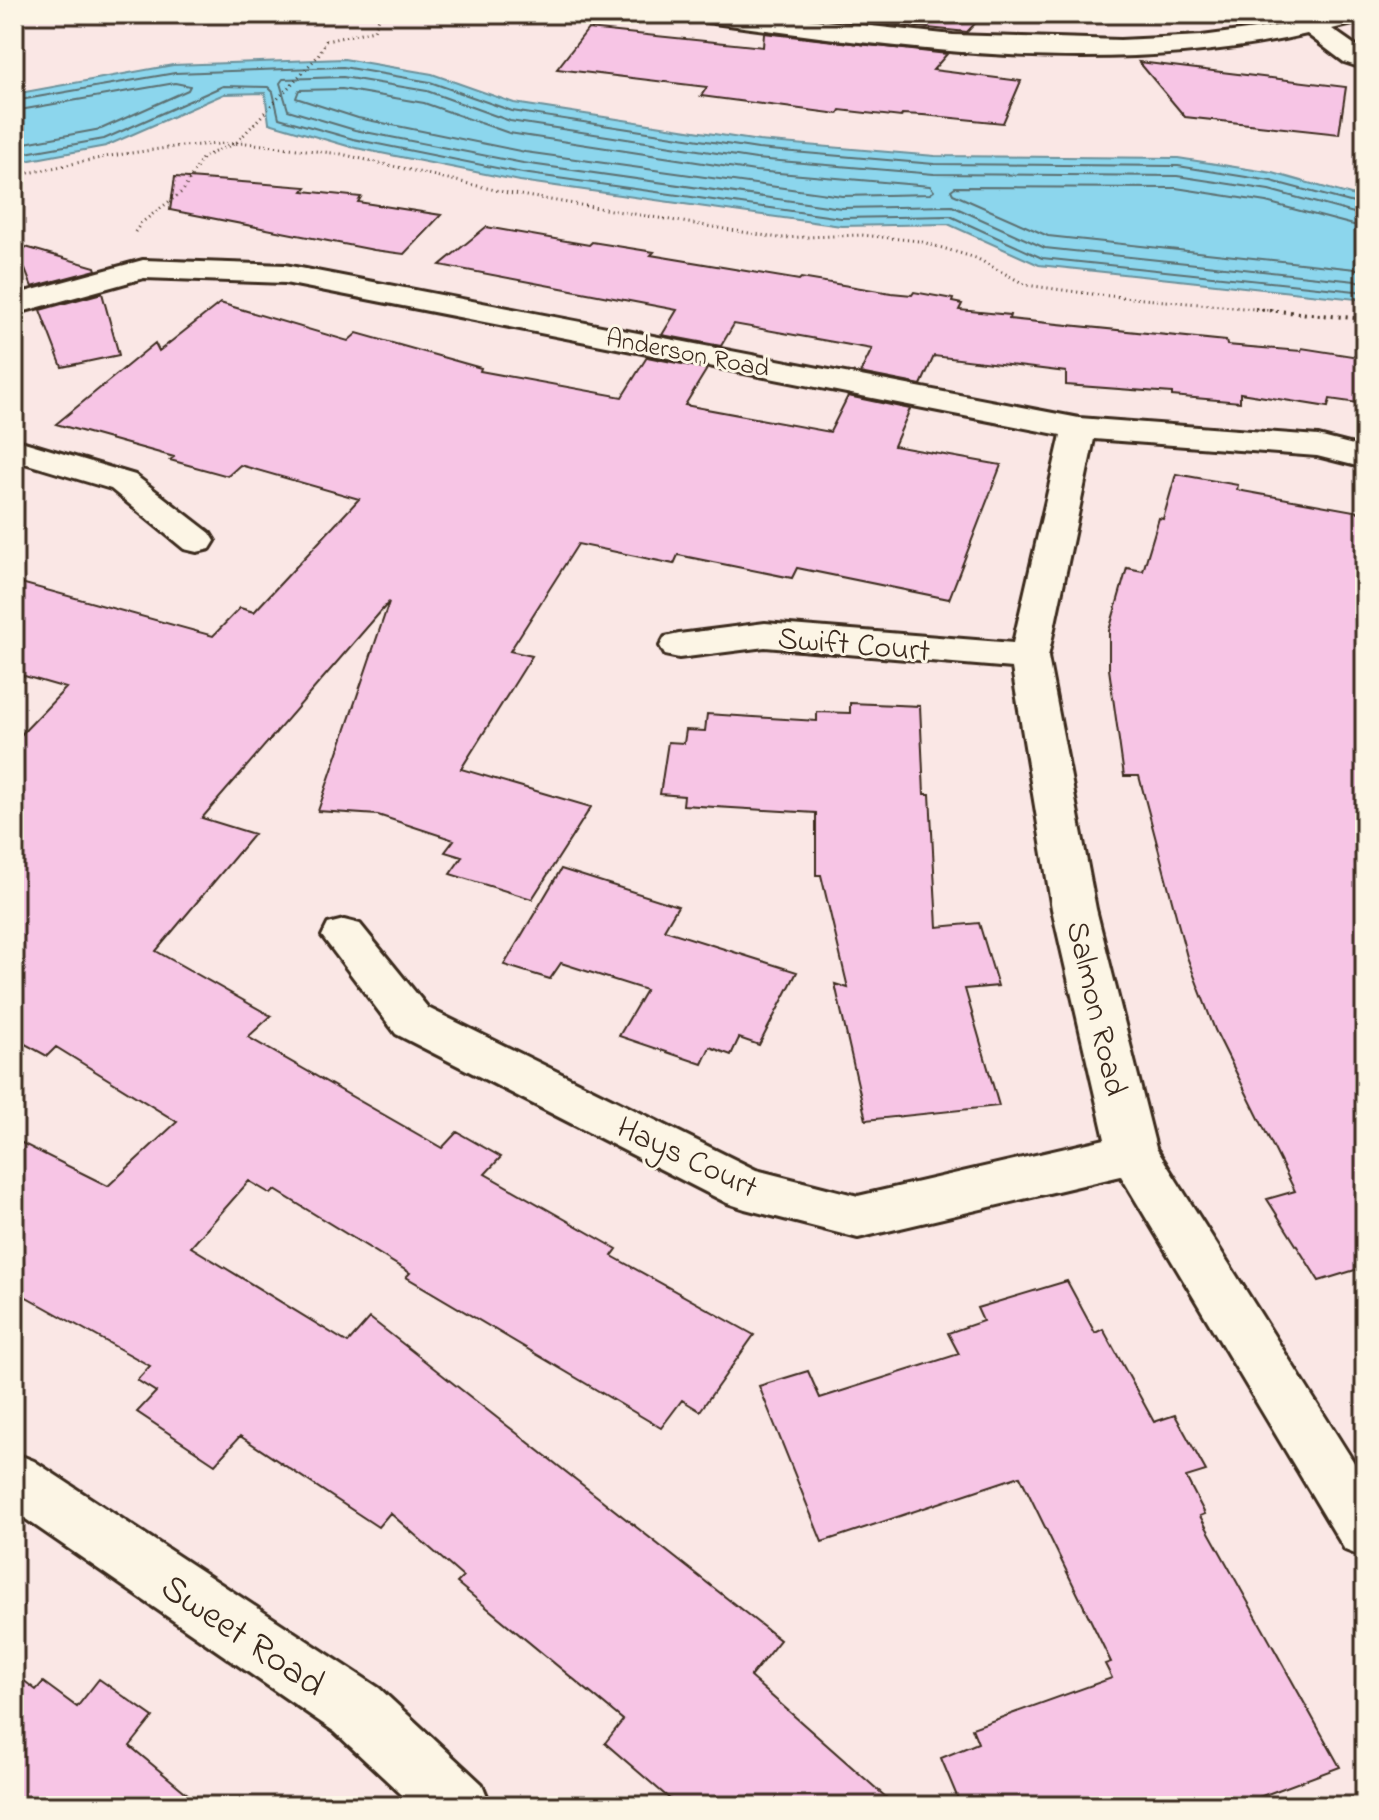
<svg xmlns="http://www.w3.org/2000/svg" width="1379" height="1820" font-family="'Indie Flower',sans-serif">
<rect width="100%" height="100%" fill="#fae7e5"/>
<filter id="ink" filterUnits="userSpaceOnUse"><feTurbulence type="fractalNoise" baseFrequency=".0125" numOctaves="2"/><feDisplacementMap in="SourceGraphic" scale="16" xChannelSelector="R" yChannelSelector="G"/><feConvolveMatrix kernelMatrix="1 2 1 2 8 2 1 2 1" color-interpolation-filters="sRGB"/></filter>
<g filter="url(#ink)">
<!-- water -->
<path fill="#8cd6ed" stroke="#6c919a" stroke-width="2" d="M344,59l88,15 82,29 245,38 176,15 243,2 95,15 92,26v101l-326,-35 -91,-41 -107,2 -321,-45 -169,-34 -82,-24 -4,-30 -41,1 -118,52 -92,17v-69l159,-29z"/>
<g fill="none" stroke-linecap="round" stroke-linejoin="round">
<!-- shore -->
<path stroke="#5b6f71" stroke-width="2" d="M342,89l82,14 85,30 246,38 175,15 4,5 -4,3 -88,2 -317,-44 -167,-34 -62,-20 3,-8z
M14,101l161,-28 168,-6 87,15 82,29 246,38 176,15 244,2 93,15 94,25
M14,111l161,-28 15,3 -2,4 -87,39 -87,16
M14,155l90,-16 119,-53 45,1 5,5 6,26 74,21 169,34 319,45 109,-2 92,42 323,34
M1365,216l-96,-26 -92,-14 -243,-2 -178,-15 -246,-38 -83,-30 -84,-14 -60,2 -3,4 8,27 67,20 168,33 318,45 111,-2 93,42 320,34
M1365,228l-99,-26 -90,-14 -221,-1 -4,3 2,4 95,42 317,34"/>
</g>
<!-- building -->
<path fill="#f7c5e5" stroke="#3b2a1e" stroke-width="2" d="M789,14h195l-17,18z
M588,29l175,18 1,-14 183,21 -14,16 88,11 -18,42 -80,-8 -21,-1 -1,3 -61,-7 -2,4 -137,-18 6,-9 -150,-18z
M1139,62l207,25 -7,47 -154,-17z
M175,177l131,10 -3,4 58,6 -3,5 83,13 -37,39 -30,-4 -204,-40z
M486,227l103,18 3,-3 62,10 -3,3 148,25 2,-2 90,15 21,2 2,-3 39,7 -1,3 10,2 -3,6 51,5 -1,4 217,22 1,4 74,6 1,-3 63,10v46l-35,-5 -2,8 -88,-14v9l-68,-6v-3l-106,-8v-13l-132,-16 -13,29 -61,-12 12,-24 -138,-25 -13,22 -59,-11 15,-25 -237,-45z
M15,244l80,23 1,3 -64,17z
M102,293l17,62 -57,12 -22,-57z
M220,303l128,38 9,-8 124,35 -1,3 142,26 25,-40 60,12 -22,36 145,27 18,-36 62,13 -16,37 107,19 -52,134 -152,-31 -5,10 -114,-23 -4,9 -96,-20 -68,107 22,5 -71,113 130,38 -59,92 -82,-25 12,-17 -17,-5 9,-12 -76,-25 -60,-4 71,-209 -187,216 52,16 -98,117 115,65 -23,21 194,111 15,-16 44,25 -16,17 132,75 -5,7 142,79 -54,76 -18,-11 -21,28 -255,-151 4,-4 -135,-83 -4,4 -22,-13 -58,66 157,96 22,-25 410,322 -30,37 146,129h-218l-73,-63 18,-23 -166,-137 6,-6 -73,-64 -12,14 -138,-91 -25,28 -78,-52 19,-20 -19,-12 13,-14 -136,-76v-151l94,47 69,-64 -121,-75 -9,9 -33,-18v-296l52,-54 -52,-15v-92l199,55 27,-28 14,4 105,-113 -119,-34 -12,11 -58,-16 4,-3 -118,-33 99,-81 4,8z
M1176,474l62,11 -1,5 128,23v754l-46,14 -52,-82 28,-8 -80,-161 -28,-73 -48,-181h-15l-15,-107v-38l18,-63 16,3 16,-53 4,1z
M850,703l70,3 4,88h6l7,133 42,-4 19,63 -33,3 34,117 -133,14 -31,-136 13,4 -27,-113h-5v-62l-133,-8 1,-9 -24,-2 8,-52 16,1 2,-13 19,1 2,-17 110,7v-9l33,1z
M561,869l117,37 -14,24 133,42 -38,73 -20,-7 -8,17 -21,-8 -8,17 -83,-28 27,-46 -85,-27 -11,16 -46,-14z
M1067,1281l28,52 8,-4 51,93 21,-7 31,56 -20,6 19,37 -5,2 140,251 -105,39h-274l-20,-48 37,-15 -6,-15 140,-50 -7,-14 6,-2 -91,-186 -198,66 -63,-156 49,-15 12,27 139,-44 -11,-21 35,-12 -6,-13z
M14,1673l22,17 7,-8 34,25 22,-28 54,38 -23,29 72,60h-188z"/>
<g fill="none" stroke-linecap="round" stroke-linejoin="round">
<defs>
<path id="minor" d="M694,14h68l191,21 167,5 82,-4 82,-11 47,-11h34v7l-33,8 33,23v17l-21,-7 -37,-28c-196,45 -404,15 -600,-12l-9,-3z
M143,260l142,5 794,153 239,18 47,12v20l-48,-12 -223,-17 -46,218 48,252 60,239 209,332v78l-20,-8 -224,-374 -263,62 -113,-29 -18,-6 -331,-169 -74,-98 6,-12 16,-4 16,4 68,84 328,162 102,26 247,-57 -53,-230 -40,-241 -247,-21 -86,11 -14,-3 -5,-9 5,-9 14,-3 86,-11 248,20 48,-208 -776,-152 -141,-5 -130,36v-19z
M14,439l121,36 75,58 5,8 -5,8 -13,3 -13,-3 -73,-60 -97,-29z
M14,1453l20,8 345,227 103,96 9,22h-77l-79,-74 -321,-221z"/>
</defs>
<!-- minor casing -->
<use href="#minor" stroke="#3b2a1e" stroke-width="6"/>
<!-- path-far1 -->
<path stroke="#3b2a1e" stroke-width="3" stroke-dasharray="1 4" stroke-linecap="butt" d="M14,176l96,-20 71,-10 65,-3 95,11 167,39 271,45 83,-3 57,6 57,17 50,27 73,10 178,16
M135,232l6,-9 42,-32 20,-34 33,-14 81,-86 9,-16 48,-11 7,-16"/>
<!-- path -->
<path stroke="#3b2a1e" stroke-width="4" stroke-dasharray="2 5" stroke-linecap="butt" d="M1255,309l110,10"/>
<!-- minor -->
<use href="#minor" fill="#fcf5e5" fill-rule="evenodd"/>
</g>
</g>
<g text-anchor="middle" stroke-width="6" stroke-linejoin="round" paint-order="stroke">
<!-- far-street labels -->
<g font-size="26" fill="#3b2a1e" stroke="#fcf5e5">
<text transform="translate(688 352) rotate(11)" y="9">Anderson Road</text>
</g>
<!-- street labels -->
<g font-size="32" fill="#3b2a1e" stroke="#fcf5e5">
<text transform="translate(854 643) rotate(5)" y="11">Swift Court</text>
<text transform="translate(1098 1008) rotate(77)" y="11">Salmon Road</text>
<text transform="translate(688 1156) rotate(25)" y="11">Hays Court</text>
</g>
<!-- near-street labels -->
<g font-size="38" fill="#3b2a1e" stroke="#fcf5e5">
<text transform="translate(244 1634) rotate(34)" y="13">Sweet Road</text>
</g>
</g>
<!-- margin -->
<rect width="1379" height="1820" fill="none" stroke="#fcf5e5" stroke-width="48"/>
<rect x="24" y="24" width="1331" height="1772" fill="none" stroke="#3b2a1e" stroke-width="3" filter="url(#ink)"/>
</svg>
